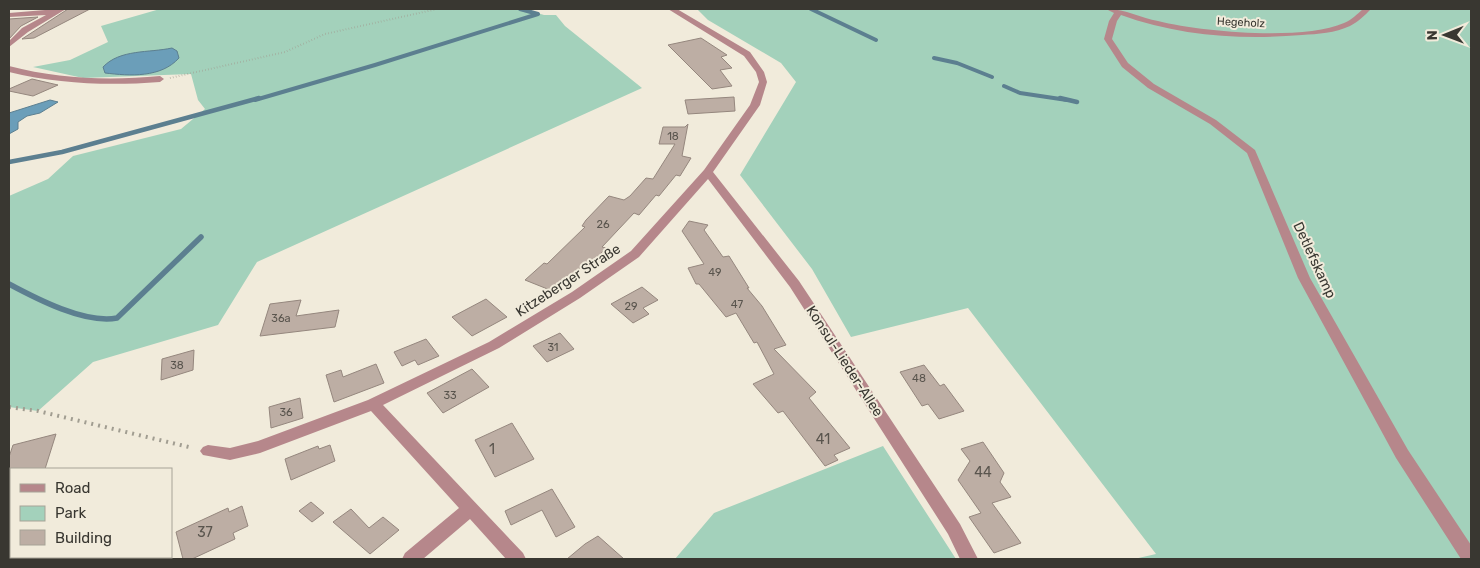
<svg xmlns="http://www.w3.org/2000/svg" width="1480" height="568" font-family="Rubik,sans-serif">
<rect width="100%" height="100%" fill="#f1ebdb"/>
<!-- green -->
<path fill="#a3d1bb" d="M160,9h364l20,6h12l9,11 77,62 -385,174 -39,63 -125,37 -55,49 -29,-4v-211l39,-17 25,-23 108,-27 24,-20 -7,-9 -7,-26 -108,4 -50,-11 37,-7 38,-18 -7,-16z
M697,9h774v550h-337l22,-5 -188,-246 -117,29 -39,-68 -72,-94 56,-93 -15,-19 -73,-43z
M883,446l73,113h-281l39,-46z"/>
<!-- water -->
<path fill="#6b9eb9" stroke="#5c7f90" d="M172,48l5,3 2,7c-18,20 -49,18 -74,15l-2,-6c17,-18 46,-14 69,-19z
M50,100l8,2 -18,11 -13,3 -9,6v7l-9,5v-21z"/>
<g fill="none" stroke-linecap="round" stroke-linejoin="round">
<!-- stream-far2 -->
<path stroke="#5c7f90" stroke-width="4" d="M811,9l65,31
M934,58l23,5 35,14
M1004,86l16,7 47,7
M255,100l120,-35 163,-51 -18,-5"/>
<!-- stream-far1 -->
<path stroke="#5c7f90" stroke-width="4.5" d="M1060,98l17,4
M9,162l53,-10 197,-54"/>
<!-- stream -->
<path stroke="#5c7f90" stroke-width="5.5" d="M9,284c28,15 76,40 108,34l84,-81"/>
</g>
<!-- building -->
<path fill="#bdaea4" stroke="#95877e" d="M68,9h22l-56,29 -12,1z
M38,17l-17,9 -12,13v-20z
M701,38l26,17 -6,2 11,11 -12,2 12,16 -20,3 -44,-44z
M32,79l26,6 -25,11 -24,-5v-2z
M734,97l1,14 -47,3 -3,-14z
M688,124l-6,32 9,2 -11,18 -4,-1 -17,21 -3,-1 -17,20 -5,-2 -32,34 4,1 -18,19 -5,-1 -21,19 -5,-2 -7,7 -25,-10 19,-17 3,1 38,-37 -3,-1 4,-6 23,-24 15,4 6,-4 16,-18 7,1 22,-35h-16l4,-17h22z
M689,221l19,4 -4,5 19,27 6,-1 20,32h-2l15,18 24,39 -12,4 42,43 -7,6 41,50 -16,7 4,5 -13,6 -42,-55 -5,2 -25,-29 21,-10 -17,-32 -3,1 -18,-30 -10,4 -27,-33h-3l-8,-16 16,-4 -22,-33z
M642,287l16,13 -15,8 6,6 -16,9 -22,-19z
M486,299l21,18 -35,19 -20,-19z
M301,300l-5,16 43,-6 -4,17 -75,9 10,-32z
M560,333l14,16 -27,13 -14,-16z
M426,339l13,17 -21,9 -3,-5 -13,6 -8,-14z
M194,350l-1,20 -32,10 1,-21z
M376,364l8,19 -50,19 -8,-27 15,-5 2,7z
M924,365l16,21 4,-2 20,27 -25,8 -11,-15 -6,2 -22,-34z
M472,369l17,18 -46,26 -16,-20z
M300,398l3,20 -32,10 -2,-21z
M512,423l22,36 -39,18 -20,-37z
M56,434l-11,35h-36v-12l4,-12z
M983,442l21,31 -4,9 11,15 -19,6 29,40 -27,10 -25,-36 12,-4 -23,-33 12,-19 -9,-12z
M330,445l5,16 -44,19 -6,-21 33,-13 1,3z
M552,489l23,38 -19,10 -14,-27 -31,15 -6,-14z
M311,502l13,11 -12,9 -13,-11z
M242,506l6,20 -15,7 2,6 -43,20h-9l-7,-27 52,-24 1,4z
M351,509l18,19 14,-11 16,13 -29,24 -37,-32z
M598,536l26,23h-57l18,-15z"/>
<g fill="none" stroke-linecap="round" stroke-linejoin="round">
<!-- path-far1 -->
<path stroke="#a19d91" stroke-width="2" stroke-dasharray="0.5 2.5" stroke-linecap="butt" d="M170,78l115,-26 40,-18 112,-25"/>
<!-- path -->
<path stroke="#a19d91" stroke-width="4" stroke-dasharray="2 5" stroke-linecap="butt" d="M9,407l29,4 155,37"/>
<!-- minor -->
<path fill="#b6878b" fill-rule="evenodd" d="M57,9h9l-38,23 -19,15v-6l13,-13 24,-13 -37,2v-4z
M668,9h9l73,43 14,20 3,10 -7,23 -47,67 86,109 161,243 18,35h-18l-12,-25 -158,-247 -82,-108 -69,78 -59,41 -81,50 -116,57 140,148 3,6h-20l-36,-40 -47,40h-21l3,-6 54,-45 -88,-97 -111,42 -30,7 -27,-5 -3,-4 3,-4 5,-2 22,3 28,-7 110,-41 121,-58 83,-50 59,-41 73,-81 46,-65 9,-23 -3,-10 -12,-16z
M1106,9c17,-1 35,9 52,12 44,11 145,20 186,2 8,-3 13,-9 19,-14h8c-6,6 -13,13 -21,17 -15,7 -32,8 -48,9 -60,5 -124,1 -181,-20l-4,6 -5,18 16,24 26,21 62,36 39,30 55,128 98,172 63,95v14h-10l-65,-101 -98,-180 -51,-125 -37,-29 -62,-36 -26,-21 -18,-28 5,-18 5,-8z
M9,66c50,13 100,15 151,10l4,3 -4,3c-52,4 -101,2 -151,-10z"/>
</g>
<g text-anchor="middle" stroke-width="4" stroke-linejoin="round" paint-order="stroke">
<!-- far-street labels -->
<g font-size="11" fill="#393731" stroke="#f1ebdb">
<text transform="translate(1241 22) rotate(3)" y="4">Hegeholz</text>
</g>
<!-- number labels -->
<g font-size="11" fill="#5a554e">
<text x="673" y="140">18</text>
<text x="603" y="228">26</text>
<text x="715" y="276">49</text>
<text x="737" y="308">47</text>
<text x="631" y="310">29</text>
<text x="281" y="322">36a</text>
<text x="553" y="351">31</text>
<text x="177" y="369">38</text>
<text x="919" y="382">48</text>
<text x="450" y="399">33</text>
<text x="286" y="416">36</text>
</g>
<!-- street labels -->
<g font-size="14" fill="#393731" stroke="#f1ebdb">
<text transform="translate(1315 260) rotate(65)" y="5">Detlefskamp</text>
<text transform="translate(568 280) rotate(-33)" y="5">Kitzeberger Straße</text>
<text transform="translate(845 361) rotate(57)" y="5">Konsul-Lieder-Allee</text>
</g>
<!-- near-number labels -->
<g font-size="14" fill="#5a554e">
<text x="823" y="444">41</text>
<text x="492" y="454">1</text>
<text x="983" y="477">44</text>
<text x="205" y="537">37</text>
</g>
</g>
<!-- border -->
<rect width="1480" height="568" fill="none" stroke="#393731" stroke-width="20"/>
<!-- legend -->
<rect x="10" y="468" width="162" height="90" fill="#f1ebdb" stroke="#a7a397"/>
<rect x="20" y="484" width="25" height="8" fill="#b6878b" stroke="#a7a397"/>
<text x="55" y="493" font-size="15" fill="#393731">Road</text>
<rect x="20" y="506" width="25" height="15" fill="#a3d1bb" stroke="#a7a397"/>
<text x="55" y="518" font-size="15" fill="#393731">Park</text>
<rect x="20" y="530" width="25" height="15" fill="#bdaea4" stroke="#a7a397"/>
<text x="55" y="543" font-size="15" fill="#393731">Building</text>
<!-- north arrow -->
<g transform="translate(1445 35) rotate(269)" stroke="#f1ebdb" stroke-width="4" paint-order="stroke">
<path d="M0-4L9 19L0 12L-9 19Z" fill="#393731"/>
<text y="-8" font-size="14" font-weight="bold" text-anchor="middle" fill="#393731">N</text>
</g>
</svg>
